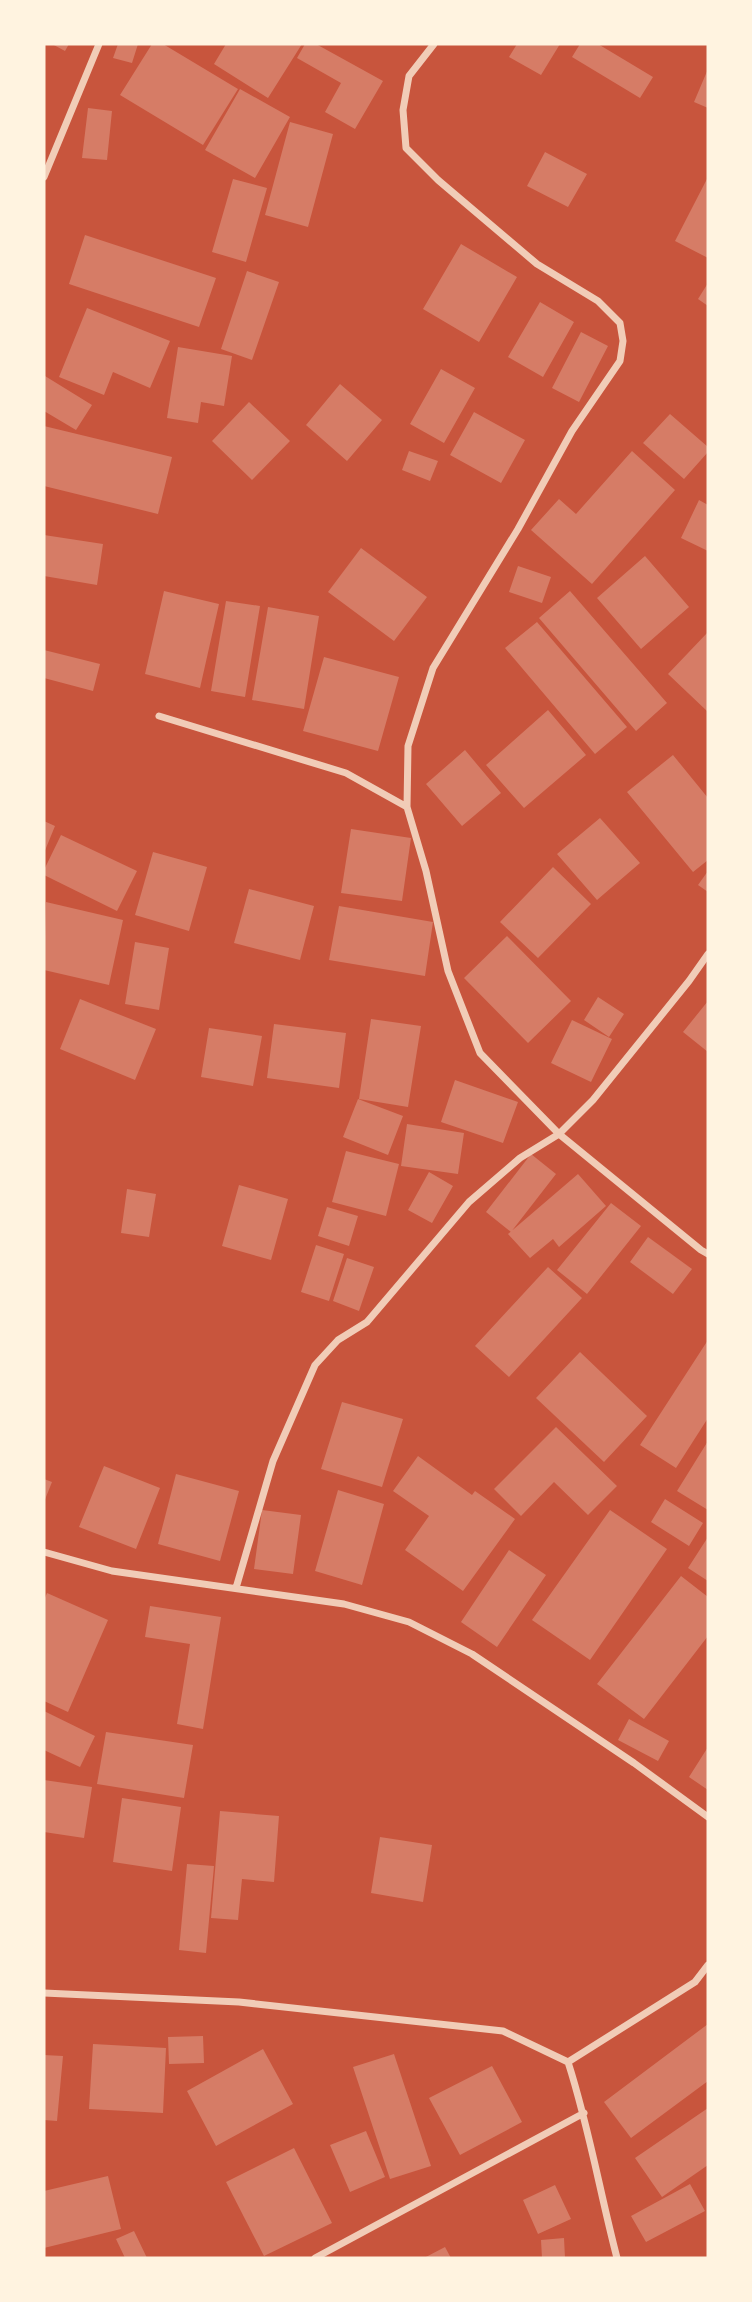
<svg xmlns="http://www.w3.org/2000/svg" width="752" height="2302" font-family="Mulish,sans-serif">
<rect width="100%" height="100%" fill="#c8553d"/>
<!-- building -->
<path fill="#d67c66" d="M52,44h17l-4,7z
M118,44h20l-6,19 -19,-5z
M152,44h11l75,45 -35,56 -83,-50z
M226,44h76l-34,54 -54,-34z
M305,44h11l67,37 -28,48 -30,-17 16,-29 -44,-25z
M517,44h43l-19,31 -32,-18z
M580,44h18l55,33 -13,21 -68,-41z
M708,69v39l-14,-6z
M240,89l50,28 -35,61 -50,-28z
M88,108l24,3 -5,49 -25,-2z
M290,122l43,12 -25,93 -43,-12z
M545,152l42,22 -19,33 -41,-21z
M708,177v81l-33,-17z
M233,179l34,9 -21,74 -34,-10z
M85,235l131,43 -17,49 -130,-43z
M461,244l56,33 -38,65 -56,-33z
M247,271l32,11 -27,78 -31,-11z
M708,283v23l-10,-7z
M540,302l34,20 -31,55 -35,-20z
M87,308l83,33 -20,47 -37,-16 -9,23 -45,-18z
M581,332l27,14 -29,56 -27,-14z
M178,347l54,9 -8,50 -23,-4 -3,21 -31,-5z
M441,369l34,19 -31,55 -34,-19z
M45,376l47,29 -16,25 -32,-19z
M340,384l42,36 -35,41 -41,-36z
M249,402l41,39 -38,39 -40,-39z
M474,412l51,28 -24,43 -51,-28z
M670,414l38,33v5l-24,27 -41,-36z
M44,426l128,31 -14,57 -114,-28z
M409,451l29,10 -8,20 -28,-11z
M632,451l43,39 -83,94 -61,-54 28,-31 17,15z
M699,500l9,5v46l-27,-13z
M44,535l59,9 -6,41 -53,-9z
M361,548l66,49 -33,44 -66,-49z
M645,556l44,51 -48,42 -44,-51z
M518,566l33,11 -9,26 -33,-11z
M164,591l55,13 -19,84 -55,-14z
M570,591l97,112 -31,28 -97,-113z
M226,601l34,5 -15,91 -34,-6z
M268,607l51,9 -15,93 -52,-9z
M537,622l90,105 -32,27 -90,-106z
M708,632v80l-40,-38z
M44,650l56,14 -7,27 -49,-13z
M324,657l75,20 -21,74 -75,-20z
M548,710l38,45 -62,53 -38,-43z
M465,750l36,43 -39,33 -36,-42z
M673,755l35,43v62l-15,12 -66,-80z
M600,818l40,45 -43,37 -40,-46z
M44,821l11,5 -11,27z
M351,829l60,9 -9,63 -61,-8z
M61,835l76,36 -20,40 -73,-36v-5z
M153,852l54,15 -18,64 -54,-16z
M553,867l38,37 -53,54 -38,-36z
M708,871v21l-10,-7z
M249,889l65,17 -14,54 -66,-17z
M46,902l77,18 -14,65 -65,-15z
M339,906l94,16 -8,54 -96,-16z
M507,936l64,65 -43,42 -64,-65z
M135,942l34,6 -10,62 -34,-6z
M598,997l26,17 -15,23 -25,-17z
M80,999l76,30 -21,51 -75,-31z
M708,1001v51l-25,-20z
M371,1019l50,7 -13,81 -49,-8z
M572,1020l40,19 -21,43 -40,-19z
M274,1024l72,9 -7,55 -72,-10z
M209,1028l53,8 -9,50 -52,-9z
M455,1080l63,22 -15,41 -62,-21z
M358,1099l45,17 -15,39 -45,-18z
M407,1124l57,9 -6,41 -57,-8z
M346,1151l53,13 -13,52 -54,-14z
M531,1154l25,20 -45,58 -25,-20z
M429,1172l24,14 -21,37 -24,-13z
M578,1174l28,32 -47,41 -6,-8 -23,19 -22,-24z
M239,1185l49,14 -17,61 -49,-14z
M127,1189l29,5 -7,43 -28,-4z
M611,1203l30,23 -54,68 -30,-24z
M327,1207l31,9 -9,30 -31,-10z
M648,1237l44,32 -19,25 -43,-32z
M316,1245l28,9 -15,47 -28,-9z
M347,1258l27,9 -15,44 -26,-10z
M548,1267l34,31 -73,79 -34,-31z
M708,1340v78l-32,50 -36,-23z
M580,1352l67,64 -43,46 -68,-64z
M342,1402l61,17 -21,68 -61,-18z
M556,1427l61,59 -29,29 -34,-33 -33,34 -27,-27z
M708,1441v69l-31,-19z
M418,1456l54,39 3,-4 40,28 -52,72 -58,-41 24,-34 -36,-25z
M104,1466l56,22 -24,61 -57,-22z
M176,1474l63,17 -19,70 -62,-17z
M44,1479l8,3 -8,20z
M338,1490l46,14 -22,81 -47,-14z
M665,1499l38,24 -14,23 -38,-24z
M262,1510l39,5 -8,59 -39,-5z
M610,1510l57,39 -77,111 -58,-40z
M708,1537v44l-20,-13z
M509,1550l37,25 -49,72 -36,-25z
M681,1576l27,21v39l-64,83 -47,-35z
M47,1593l61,27 -40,92 -24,-11v-101z
M150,1606l71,11 -18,112 -26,-5 13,-80 -45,-7z
M44,1711l51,25 -15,31 -36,-17z
M629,1719l40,22 -11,20 -40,-21z
M106,1732l87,13 -9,53 -87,-14z
M708,1747v43l-19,-13z
M44,1780l48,7 -8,51 -40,-6z
M122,1798l59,9 -9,64 -59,-9z
M220,1811l59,5 -5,66 -32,-3 -4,41 -27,-2z
M380,1837l52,8 -9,57 -52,-9z
M187,1864l27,2 -8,87 -27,-3z
M708,2024v57l-77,57 -27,-36z
M203,2036l1,27 -35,1 -1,-27z
M93,2044l73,4 -3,65 -74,-4z
M263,2049l30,55 -77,42 -29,-55z
M394,2054l37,112 -41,13 -37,-112z
M44,2055l19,1 -6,65 -13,-1z
M492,2066l30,56 -62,33 -31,-57z
M708,2108v57l-46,32 -27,-39z
M366,2131l19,46 -35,15 -20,-47z
M294,2148l38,75 -68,33 -38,-74z
M108,2176l13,53 -77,19v-57z
M690,2184l15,27 -59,31 -15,-26z
M555,2185l16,34 -33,15 -15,-34z
M134,2231l13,27h-22l-9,-19z
M564,2238l1,20h-23l-1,-18z
M445,2247l6,11h-27z"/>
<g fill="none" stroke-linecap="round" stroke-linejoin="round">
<!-- minor -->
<path stroke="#f1ccb7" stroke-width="7" d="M434,44l-25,32 -6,34 3,38 32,32 99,84 61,37 22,22 3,18 -3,20 -48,70 -54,98 -85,139 -25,78 -1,61 19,64 22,100 32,82 79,81 142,116 7,4
M44,177l55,-133
M159,716l187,57 61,34
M44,1552l68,19 232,33 65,18 63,32 162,109 74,54
M236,1588l37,-127 42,-96 23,-25 29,-18 102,-120 51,-44 39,-24 34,-34 96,-119 19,-27
M44,1993l195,9 264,29 65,31c21,65 32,131 49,196
M568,2062l127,-80 13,-17
M315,2258l269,-145"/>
</g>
<!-- border -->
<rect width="752" height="2302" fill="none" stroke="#fff3e0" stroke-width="91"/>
</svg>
